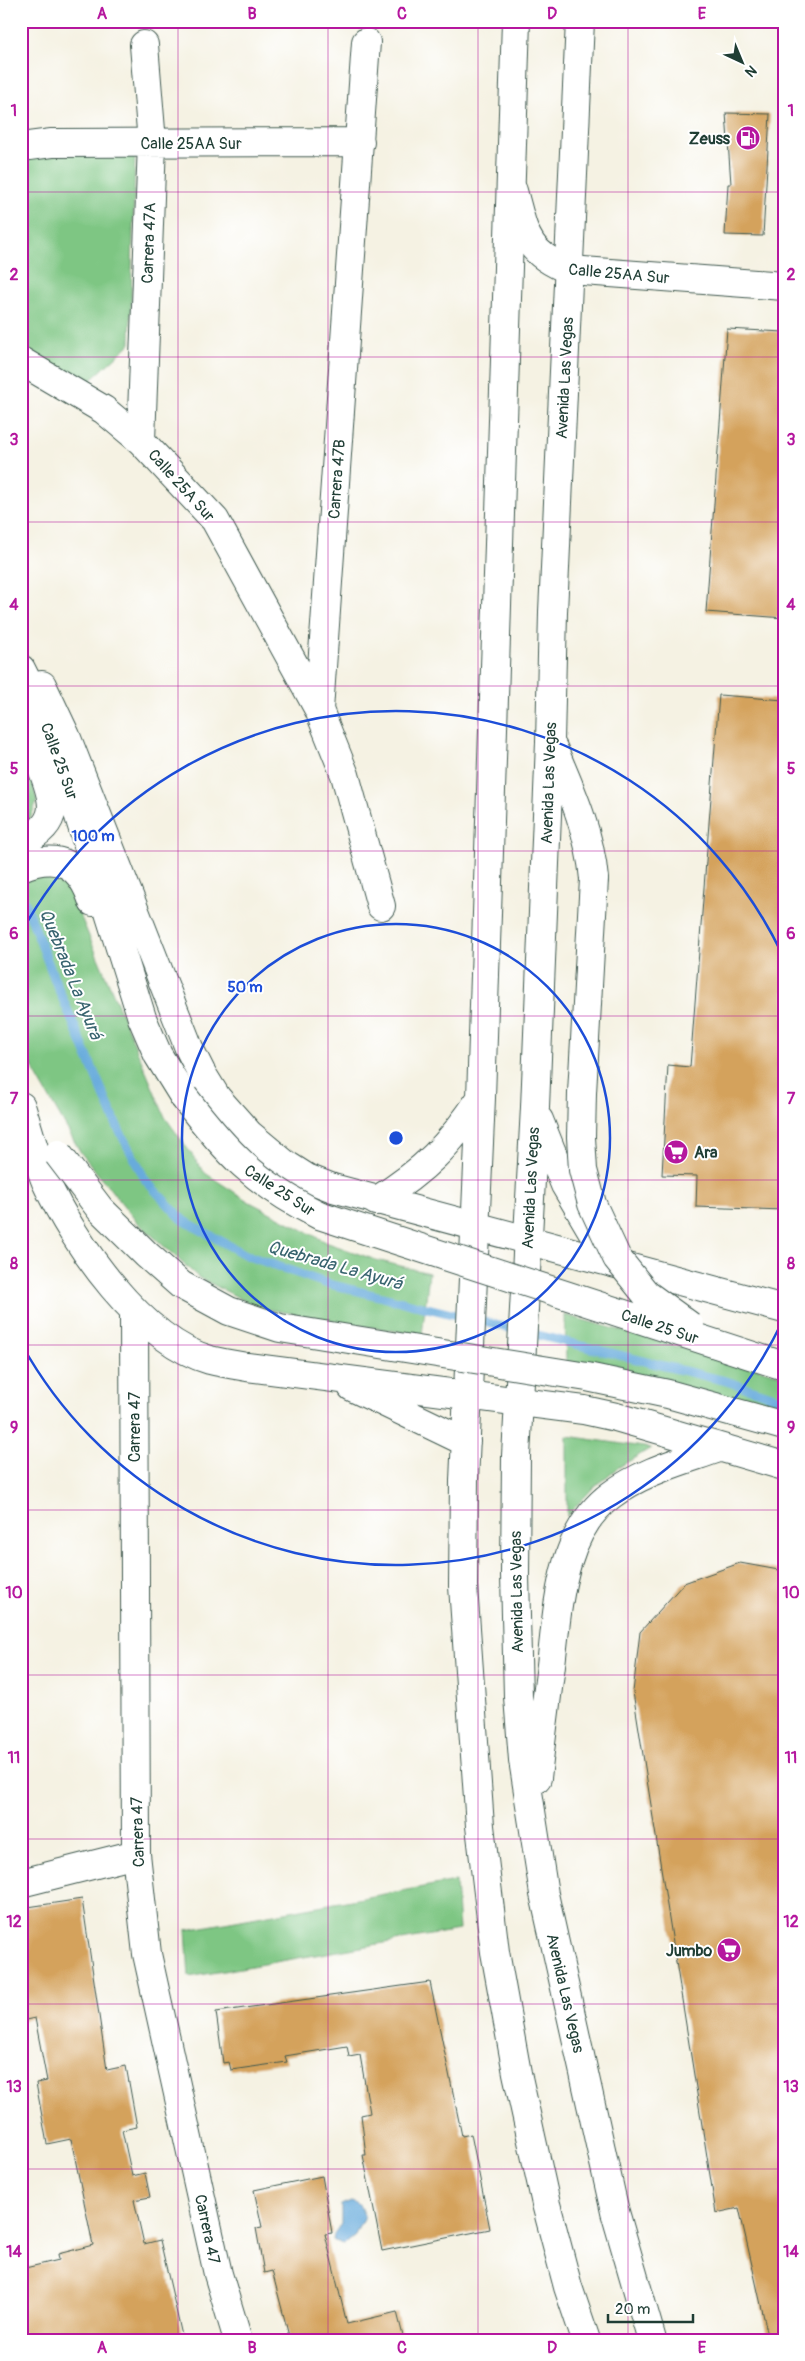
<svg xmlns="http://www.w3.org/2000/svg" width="805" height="2361" font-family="Pangolin,sans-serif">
<rect width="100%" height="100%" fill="#fff"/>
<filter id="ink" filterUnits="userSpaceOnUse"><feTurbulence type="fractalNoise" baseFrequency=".02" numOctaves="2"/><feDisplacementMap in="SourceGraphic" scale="10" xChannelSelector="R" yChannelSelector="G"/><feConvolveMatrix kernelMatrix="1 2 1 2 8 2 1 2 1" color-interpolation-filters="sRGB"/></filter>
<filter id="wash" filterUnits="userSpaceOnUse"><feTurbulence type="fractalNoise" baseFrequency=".0096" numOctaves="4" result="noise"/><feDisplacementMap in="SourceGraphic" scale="20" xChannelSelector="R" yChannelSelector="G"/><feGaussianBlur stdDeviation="1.12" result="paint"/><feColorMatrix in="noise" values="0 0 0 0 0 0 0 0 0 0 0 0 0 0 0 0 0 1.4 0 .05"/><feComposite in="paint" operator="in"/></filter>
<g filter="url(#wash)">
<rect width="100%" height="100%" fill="#f5f2e3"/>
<!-- green -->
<path fill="#7ec683" stroke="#4e825c" d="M21,153l114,3 -5,188 -48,44 -61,-34z
M21,758l12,27 4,16 -7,18 -9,3z
M41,876l15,3 14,12 95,226 40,56 43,28 80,42 48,17 53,13 -7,62 -79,-12 -86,-16 -59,-30 -62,-56 -55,-68 -46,-80 -14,-35v-156z
M565,1315l219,61v46l-218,-61z
M567,1436l84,12 -35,21 -23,19 -26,28z
M456,1881l3,49 -270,47 -3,-47z"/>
<!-- water -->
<path fill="#67abdc" stroke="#437488" d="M351,2201c8,2 11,7 13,15l-9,19 -11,9 -12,-4 1,-5 8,-11v-19z"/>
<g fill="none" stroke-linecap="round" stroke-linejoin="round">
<!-- stream -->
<path stroke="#67abdc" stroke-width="9" d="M21,892l35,91 62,145 28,53 37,39 63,35 79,28 401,98 58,19"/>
</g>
<g id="blocks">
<!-- building -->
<path fill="#d4a25b" d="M726,113l44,1 -7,122 -38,-1 3,-51h3z
M727,329l57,3v286l-78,-6z
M719,695l65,5v510l-88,-3 1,-31 -35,-1 6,-110 22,2z
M740,1563l44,8v769h-15l-30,-132 -23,5 -83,-521 7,-60 44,-49z
M82,1899l25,171 19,-4 11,61 -15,3 10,46 13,-3 5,24 -16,3 10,44 16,-4 23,100h-159l-1,-8h-2v-63l38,-9 -1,-6 35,-9 -22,-106 -24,5 -11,-61 11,-2 -12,-63 -14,3v-113z
M430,1982l32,154 9,-2 19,95 -108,22 -19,-96h3l-5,-40 9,-2 -10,-58 -11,2 -2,-11 -62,10 2,6 -56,8 -2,-8 -6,1 -7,-51z
M322,2176l10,57 -7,1 22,90 50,-12 7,28h-114l-18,-69 -8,2 -8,-45 6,-1 -8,-37z"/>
</g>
</g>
<g filter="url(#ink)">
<use href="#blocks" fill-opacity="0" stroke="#3f584e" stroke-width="1"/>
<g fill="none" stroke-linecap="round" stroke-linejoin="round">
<defs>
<path id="minor" d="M366,42l-47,668 26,65 36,131
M21,147l31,-4 308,-1
M513,191c12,43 12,62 57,79l214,16
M21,361l83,49 37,31 74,79 104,190
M141,441l11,-298 -8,-98
M42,685l24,51 123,312 12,24 16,26 32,36 36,30 22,14 26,10 451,121
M134,1312l2,542 11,100 71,320 20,66
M21,1883l115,-29"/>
<path id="major" d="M516,21l-35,1077 -17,383 -1,105 17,240 15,126 22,121 29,131 22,83 18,53
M580,21l-27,591 -3,130 -15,365 -19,349 -1,119 3,122 5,63 21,134 71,318 37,128
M21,669l18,36 37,102 66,211 16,37 26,42
M21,719c7,15 13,31 20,47 14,35 21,58 -20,76
M553,748c18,42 37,84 41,131
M21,867c39,-16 60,-2 72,35
M21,1106c8,25 15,52 25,76 28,62 96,159 164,178 12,3 25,5 37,7l337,43 32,7 168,49
M539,1120l26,65 43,73
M376,1201c49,-31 73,-55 105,-103
M352,1387l114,55
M537,1778c4,-37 9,-75 14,-113 7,-58 9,-132 60,-170 32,-24 72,-34 108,-47"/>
</defs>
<!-- minor casing -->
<use href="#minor" stroke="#3f584e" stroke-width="30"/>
<!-- major casing -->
<use href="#major" stroke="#3f584e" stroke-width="30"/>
<!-- minor -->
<use href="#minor" stroke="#fff" stroke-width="28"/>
<!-- major -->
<use href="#major" stroke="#fff" stroke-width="28"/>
<defs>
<path id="major-bridge" d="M594,879l-12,214 -1,44 2,33 9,34 25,54 29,36 44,32
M184,1097c43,56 71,86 135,118l465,151
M58,1154l42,55 47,46 34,30 48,26 51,17 307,49 81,17 116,32"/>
</defs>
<!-- major-bridge casing -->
<use href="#major-bridge" stroke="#3f584e" stroke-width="30" stroke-linecap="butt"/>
<!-- major-bridge -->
<use href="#major-bridge" stroke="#fff" stroke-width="28"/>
</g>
</g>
<!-- grid -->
<path fill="none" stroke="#b5179e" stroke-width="1" stroke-opacity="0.55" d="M178,21v2319M328,21v2319M478,21v2319M628,21v2319M21,192h763M21,357h763M21,522h763M21,686h763M21,851h763M21,1016h763M21,1180h763M21,1345h763M21,1510h763M21,1675h763M21,1839h763M21,2004h763M21,2169h763"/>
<!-- distance rings -->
<g fill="none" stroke="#1d4ed8" stroke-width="2.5">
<circle cx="396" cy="1138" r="214"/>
<path d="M782 1322A428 428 0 0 1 22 1345M22 931A428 428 0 0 1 782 954"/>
</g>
<!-- icons -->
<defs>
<symbol id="fuel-disc" viewBox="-11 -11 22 22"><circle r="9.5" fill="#b5179e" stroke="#fff"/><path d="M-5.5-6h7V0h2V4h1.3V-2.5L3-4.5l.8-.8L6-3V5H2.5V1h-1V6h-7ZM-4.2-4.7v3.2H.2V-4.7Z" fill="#fff"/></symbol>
<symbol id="supermarket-disc" viewBox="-11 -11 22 22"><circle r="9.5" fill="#b5179e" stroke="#fff"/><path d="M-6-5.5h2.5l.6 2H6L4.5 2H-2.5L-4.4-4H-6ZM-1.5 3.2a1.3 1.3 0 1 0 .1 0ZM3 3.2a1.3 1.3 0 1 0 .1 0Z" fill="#fff"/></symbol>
</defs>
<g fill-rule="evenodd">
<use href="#fuel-disc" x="734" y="124" width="28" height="28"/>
<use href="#supermarket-disc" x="662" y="1138" width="28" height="28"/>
<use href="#supermarket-disc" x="715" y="1936" width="28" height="28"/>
</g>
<g text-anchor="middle" stroke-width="4" stroke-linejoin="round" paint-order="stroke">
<!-- poi labels -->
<g font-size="16" font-weight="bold" fill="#1f3d34" stroke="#fff" text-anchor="end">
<text x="730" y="144">Zeuss</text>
<text x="694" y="1158" text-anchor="start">Ara</text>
<text x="712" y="1956">Jumbo</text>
</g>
<!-- street labels -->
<g font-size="16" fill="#1f3d34" stroke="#fff">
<text x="191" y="149">Calle 25AA Sur</text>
<text transform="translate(148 243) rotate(-88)" y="6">Carrera 47A</text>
<text transform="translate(619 273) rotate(5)" y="6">Calle 25AA Sur</text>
<text transform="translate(564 378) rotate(-87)" y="6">Avenida Las Vegas</text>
<text transform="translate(336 479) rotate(-86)" y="6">Carrera 47B</text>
<text transform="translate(182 485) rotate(48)" y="6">Calle 25A Sur</text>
<text transform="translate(60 761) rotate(70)" y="6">Calle 25 Sur</text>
<text transform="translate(548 783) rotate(-88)" y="6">Avenida Las Vegas</text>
<text transform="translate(530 1188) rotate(-87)" y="6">Avenida Las Vegas</text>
<text transform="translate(280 1190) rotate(33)" y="6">Calle 25 Sur</text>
<text transform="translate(660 1326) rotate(18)" y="6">Calle 25 Sur</text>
<text transform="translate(134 1427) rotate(-90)" y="6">Carrera 47</text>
<text transform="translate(516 1592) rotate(-91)" y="6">Avenida Las Vegas</text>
<text transform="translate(137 1832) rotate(-92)" y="6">Carrera 47</text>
<text transform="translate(566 1993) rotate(77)" y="6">Avenida Las Vegas</text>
<text transform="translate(208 2229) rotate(78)" y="6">Carrera 47</text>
</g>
<!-- water labels -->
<g font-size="18" font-style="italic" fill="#38646f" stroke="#fff">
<text transform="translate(71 974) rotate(68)" y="6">Quebrada La Ayurá</text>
<text transform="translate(335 1265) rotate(16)" y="6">Quebrada La Ayurá</text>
</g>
</g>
<circle cx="396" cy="1138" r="8" fill="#1d4ed8" stroke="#fff" stroke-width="2.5"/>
<g font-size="15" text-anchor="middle" font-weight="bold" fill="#1d4ed8" stroke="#fff" stroke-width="4" stroke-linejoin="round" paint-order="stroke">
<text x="93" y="841">100 m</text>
<text x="245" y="992">50 m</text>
</g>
<!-- margin -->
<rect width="805" height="2361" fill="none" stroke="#fff" stroke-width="55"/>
<!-- north arrow -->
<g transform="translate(742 62) rotate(136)" stroke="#ffffff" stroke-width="4" paint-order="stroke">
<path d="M0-4L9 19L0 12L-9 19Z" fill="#1f3d34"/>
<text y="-8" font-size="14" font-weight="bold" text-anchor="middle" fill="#1f3d34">N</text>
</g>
<!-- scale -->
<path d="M608 2314v8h85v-8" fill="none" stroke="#1f3d34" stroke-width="2.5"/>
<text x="615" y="2314" font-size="15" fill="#1f3d34" stroke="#ffffff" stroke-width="4" paint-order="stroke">20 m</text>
<rect x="28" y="28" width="750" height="2306" fill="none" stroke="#b5179e" stroke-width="2"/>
<g font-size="16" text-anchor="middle" font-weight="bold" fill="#b5179e">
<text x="102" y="19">A</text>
<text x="252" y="19">B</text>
<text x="402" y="19">C</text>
<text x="552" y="19">D</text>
<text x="702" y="19">E</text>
<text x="14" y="116">1</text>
<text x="791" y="116">1</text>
<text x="14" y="280">2</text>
<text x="791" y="280">2</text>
<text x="14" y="445">3</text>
<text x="791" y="445">3</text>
<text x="14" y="610">4</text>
<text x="791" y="610">4</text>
<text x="14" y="774">5</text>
<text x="791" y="774">5</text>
<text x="14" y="939">6</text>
<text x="791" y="939">6</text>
<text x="14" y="1104">7</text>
<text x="791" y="1104">7</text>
<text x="14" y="1269">8</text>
<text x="791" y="1269">8</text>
<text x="14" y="1433">9</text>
<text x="791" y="1433">9</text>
<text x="14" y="1598">10</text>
<text x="791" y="1598">10</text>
<text x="14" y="1763">11</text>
<text x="791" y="1763">11</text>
<text x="14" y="1927">12</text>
<text x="791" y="1927">12</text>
<text x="14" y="2092">13</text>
<text x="791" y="2092">13</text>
<text x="14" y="2257">14</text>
<text x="791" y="2257">14</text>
<text x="102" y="2353">A</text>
<text x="252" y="2353">B</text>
<text x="402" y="2353">C</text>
<text x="552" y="2353">D</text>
<text x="702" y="2353">E</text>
</g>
</svg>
